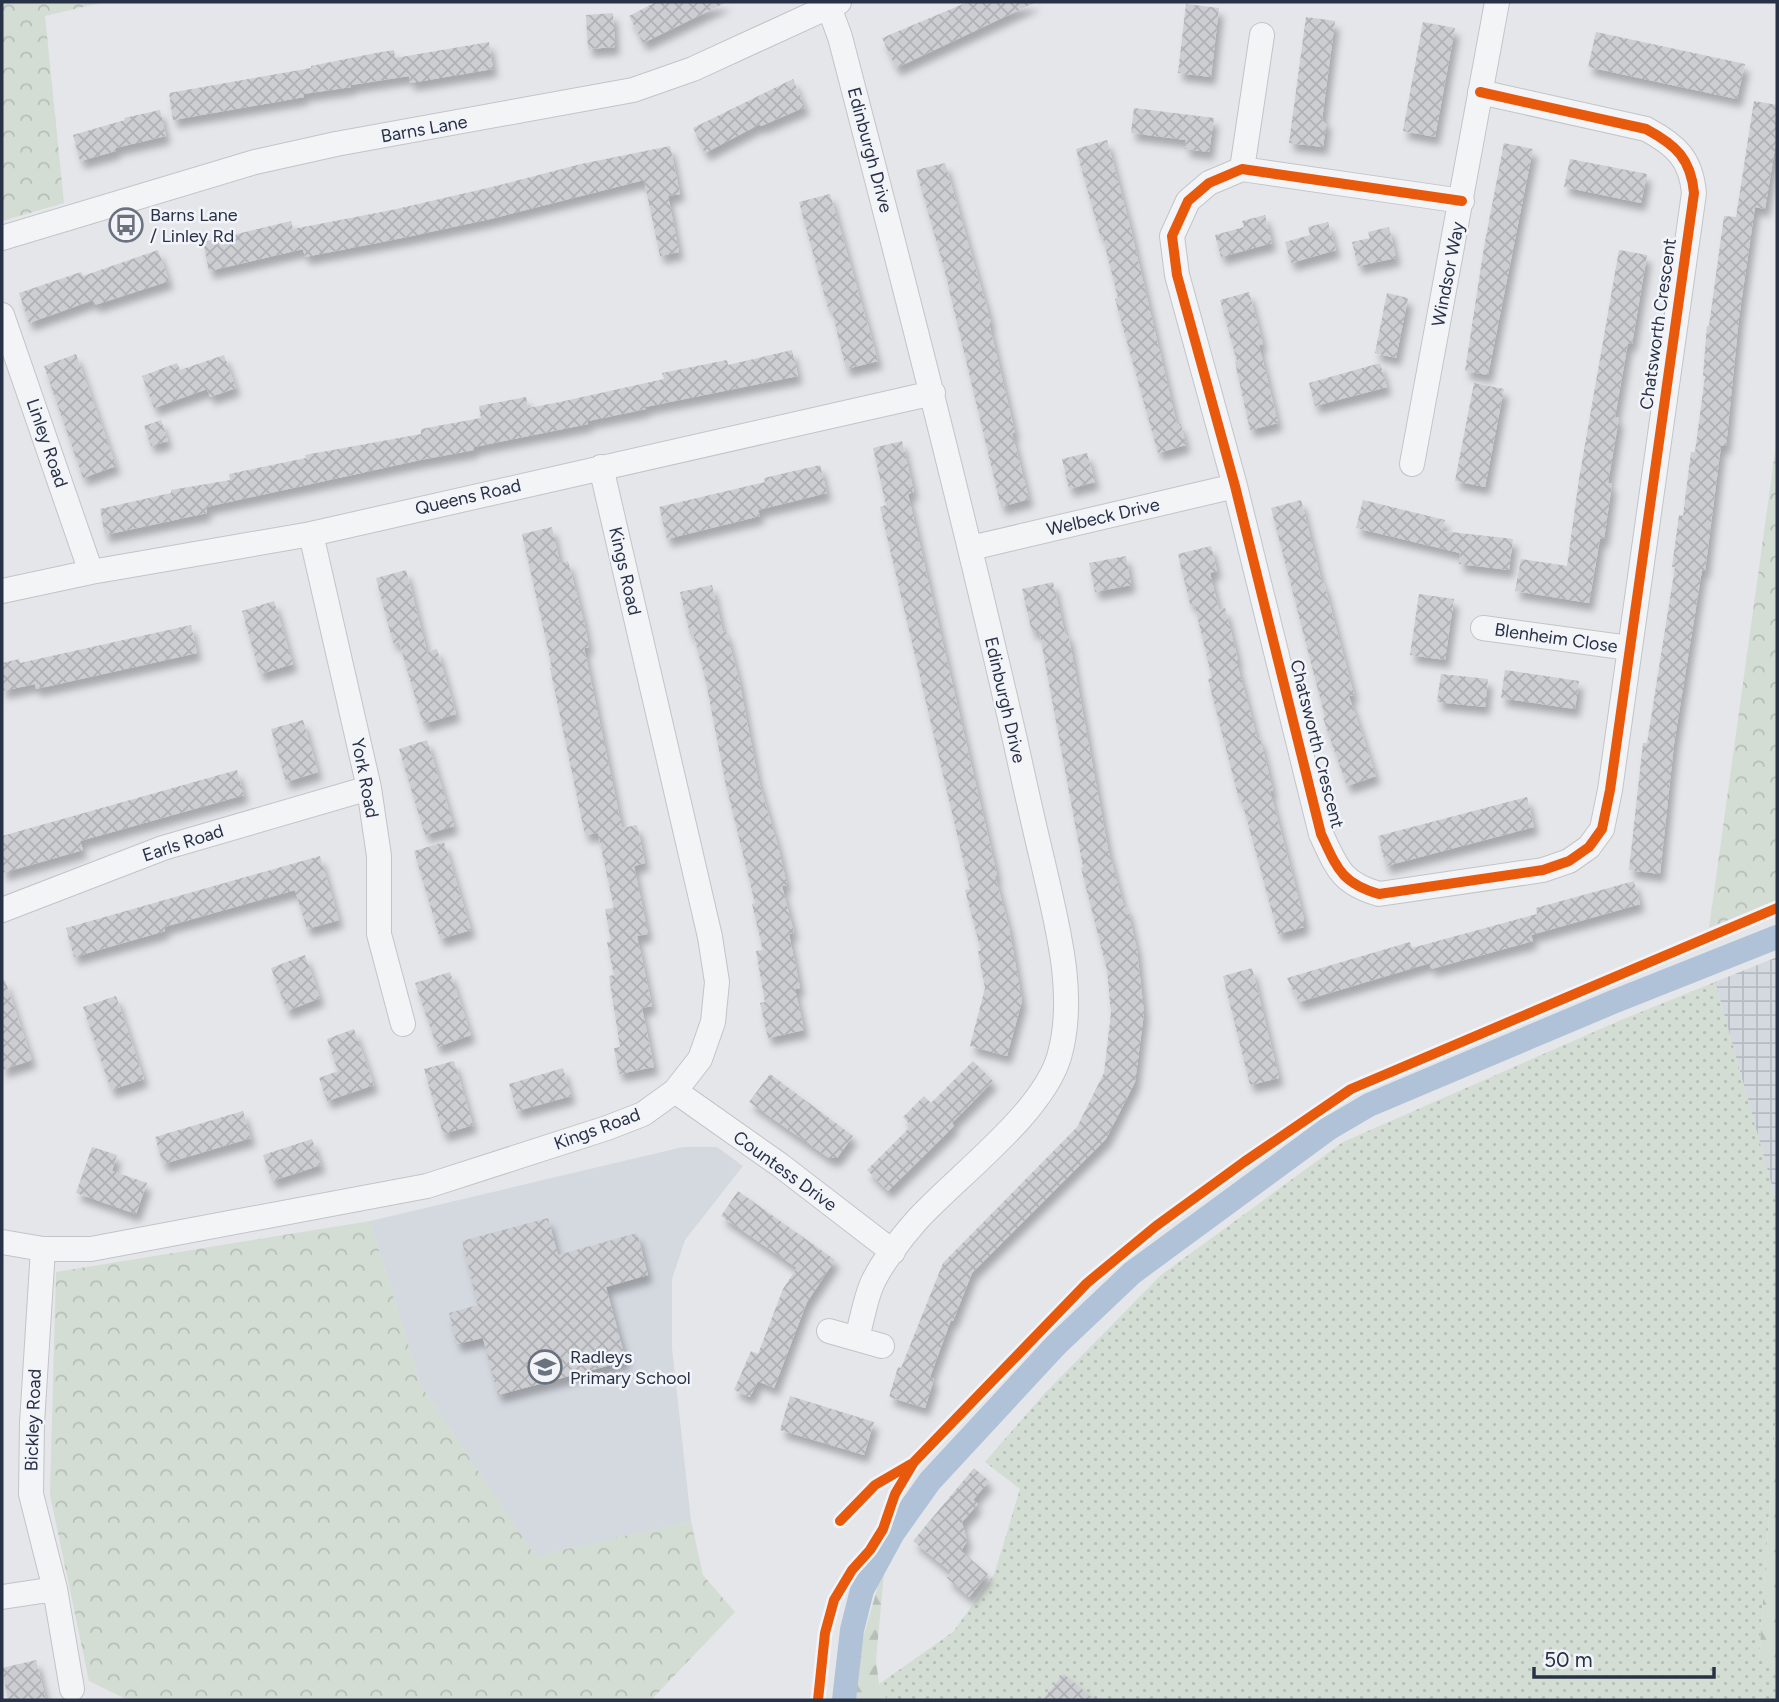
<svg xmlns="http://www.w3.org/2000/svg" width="1779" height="1702" font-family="Figtree,sans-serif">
<defs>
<pattern id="industrial-grid" width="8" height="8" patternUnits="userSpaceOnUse" patternTransform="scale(1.75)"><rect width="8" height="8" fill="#d4d9e0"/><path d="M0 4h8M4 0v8" fill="none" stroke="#b6bbc2"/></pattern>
<pattern id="grass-dots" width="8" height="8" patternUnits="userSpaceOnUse" patternTransform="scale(1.75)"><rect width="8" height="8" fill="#d4ddd4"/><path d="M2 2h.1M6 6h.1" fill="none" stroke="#b6beb7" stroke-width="1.8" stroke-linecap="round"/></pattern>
<pattern id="forest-firs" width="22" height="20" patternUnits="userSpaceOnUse" patternTransform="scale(1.75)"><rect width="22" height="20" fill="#d4ddd4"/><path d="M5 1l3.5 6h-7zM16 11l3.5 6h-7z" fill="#b6beb7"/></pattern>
<pattern id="park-crowns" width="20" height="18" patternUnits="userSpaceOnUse" patternTransform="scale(1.75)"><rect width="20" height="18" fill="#d4ddd4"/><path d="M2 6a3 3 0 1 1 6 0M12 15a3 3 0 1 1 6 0" fill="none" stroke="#b6beb7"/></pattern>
<pattern id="building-cross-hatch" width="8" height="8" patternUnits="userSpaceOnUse" patternTransform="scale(1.75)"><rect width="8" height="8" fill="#ccced2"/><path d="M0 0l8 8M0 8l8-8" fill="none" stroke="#afb1b6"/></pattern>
<filter id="shadow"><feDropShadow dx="4.5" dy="8" stdDeviation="3.5" flood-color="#0004"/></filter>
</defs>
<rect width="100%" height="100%" fill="#e4e6ea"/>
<!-- built -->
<path fill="#d4d9e0" d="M683,1147h34l26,19 -58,74 -13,39v69l19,173 -156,36 -114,-171 -51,-165z"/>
<!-- industrial -->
<path fill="url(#industrial-grid)" d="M1777,957v247l-62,-222z"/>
<!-- grass -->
<path fill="url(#grass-dots)" d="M1715,982l62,222v191l-18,264 18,7v34h-890l-8,-16 74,-52 41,-57 26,-86 -35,-27 60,-69 116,-118 182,-133 278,-122z"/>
<!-- forest -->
<path fill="url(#forest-firs)" d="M1777,1395v271l-18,-6z
M885,1562l-9,98 3,24 8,16h-37l-1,-14z"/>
<!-- park -->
<path fill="url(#park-crowns)" d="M2,2h102l-59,14 19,187 -62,18z
M1777,438v462l-68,28z
M370,1221l51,165 114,170 156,-35 12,54 32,37 -84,88h-523l-39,-19 -39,-186 6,-223z"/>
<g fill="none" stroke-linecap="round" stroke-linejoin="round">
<!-- canal -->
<path stroke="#b0c2d7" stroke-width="24" d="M844,1700l8,-70 10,-40 31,-57 37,-52 126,-136 76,-72 196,-144 41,-24 244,-103 164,-65"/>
</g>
<!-- building -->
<path fill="url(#building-cross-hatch)" filter="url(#shadow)" d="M656,2h71l-84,41 -14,-27z
M968,2h68l-140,66 -14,-30z
M1186,4l33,4 -8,69 -33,-4z
M613,13l2,34 -27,2 -2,-34z
M1306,17l29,4 -13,99h5l-4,27 -34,-4z
M1423,22l32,6 -20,109 -32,-6z
M1596,32l149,32 -8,35 -149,-32z
M489,42l4,27 -83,14 -1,-7 -58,9v2l-48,7 1,3 -131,23 -4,-27 142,-25v-2l65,-13 18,-3 1,8z
M793,79l12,28 -44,19 -1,-2 -55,29 -12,-25z
M1754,101l23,4v31l-12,73 -10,-2 -16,111 -13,128h-5l-16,125 -3,-1 -28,174 -14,130 -31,-4 14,-127h4l28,-176h-3l7,-52 4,1 8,-64h4l10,-76h-2l4,-50h2l15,-110 12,1z
M1134,108l80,10 -5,34 -24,-3 1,-9 -55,-7z
M160,110l6,26 -51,12 1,3 -36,10 -7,-26 52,-15 -1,-2z
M1107,140l23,86 47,199 4,-1 5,21 -28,8 -43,-154 3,-1 -16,-64 -2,1 -24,-86z
M1504,143l29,6 -45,226 -23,-4 19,-124z
M670,146l10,48 -12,2 11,56 -19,4 -16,-76 -154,39 -88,19 -97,19 -2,-8 -94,22 -6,-29 88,-21 2,8 99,-19 100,-23 89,-23z
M1570,159l77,15 -6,29 -77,-16z
M945,163l46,159 -2,1 26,110h-3l17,66 -28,8 -57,-239 -28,-98z
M830,194l48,167 -32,8 -15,-62 -3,1 -29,-106z
M1265,215l7,28 -51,14 -6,-22 29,-8 -2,-6z
M1328,222l8,28 -45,13 -6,-21 25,-7 -2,-8z
M1389,227l7,31 -38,8 -6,-24 18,-4 -2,-6z
M158,250l11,31 -74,24 -2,-5 -64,23 -10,-30 62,-21 2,4z
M1619,250l28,5 -15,89 -4,-1 -13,74 4,1 -11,65 4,1 -8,55h-4l-11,64 -74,-12 6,-32 46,7 12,-87z
M1249,292l14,52 -4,1 19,78 -28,7 -15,-68 2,-1 -17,-61z
M1387,293l21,5 -12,60 -21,-5z
M792,350l6,26 -153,31 1,2 -58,12v3l-114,23v3l-54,10 -214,47 1,6 -102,22 -5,-26 71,-16v-3l59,-10 -1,-6 77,-16 -1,-3 116,-21v-5l60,-11 -2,-12 47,-9 2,11 32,-6 104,-23 -2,-6 65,-13 1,5z
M76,354l40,112 -33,12 -39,-112z
M224,355l12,33 -26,9 -3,-8 -53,19 -12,-32 35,-13 3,7z
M1380,363l7,24 -72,19 -6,-23z
M1474,383l30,6 -19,98 -30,-6z
M161,420l7,21 -17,5 -7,-20z
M902,441l12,51 -6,2 89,381 -2,1 14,52 13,73 -15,55 -37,-10 15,-58 -7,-37h3l-16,-61 5,-1 -90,-382 6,-2 -13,-57z
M1087,453l8,29 -26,7 -7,-30z
M820,465l7,28 -69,17 2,6 -93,23 -8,-32 106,-25 -1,-4z
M1301,500l21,83h2l30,112 -5,1 27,80 -29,10 -24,-68 2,-1 -54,-209z
M1363,500l82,20 -3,11 71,8 -4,31 -50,-6 1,-11 -104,-25z
M552,527l8,36 8,-2 16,61 5,25 -5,1 38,180 15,-3 8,38 -11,3 14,68 -11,2 15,70 -10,2 12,59 -35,7 -5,-26 6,-1 -11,-71 5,-1 -7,-33 4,-1 -6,-32 9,-1 -16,-75 -13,2 -35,-167h2l-8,-37 -22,-97z
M1211,546l6,25 -7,2 9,37 6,-2 13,52h-2l21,78h3l13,53h-3l34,128v8l-26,7 -37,-136 -2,1 -31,-120 4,-1 -18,-75 -4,1 -12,-50z
M1126,556l5,29 -36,7 -6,-29z
M406,570l21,82 10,-3 19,65 -33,10 -24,-82 -6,1 -17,-65z
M1053,582l12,52 3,-1 40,216 16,58h3l10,43 7,63 -9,69 -29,57 -134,134 -19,48 -2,-1 -21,57 4,2 -9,29 -36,-11 9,-30 3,1 42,-105 134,-136 27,-54 7,-60 -4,-43 -26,-102 2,-1 -44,-237 -7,2 -10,-43z
M712,585l11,47 3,-1 13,49 19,99 20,67 9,39 -5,1 12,47 -5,1 11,54 -5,1 9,41 -36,8 -8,-35 5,-1 -9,-51 7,-1 -11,-46 3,-1 -30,-122 -19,-99 -13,-49 -3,1 -10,-42z
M1419,594l35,5 -9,61 -35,-5z
M274,601l19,63 -33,10 -18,-63z
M191,625l6,28 -161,36 -1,-5 -33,7v-28l17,-4 1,4z
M1505,670l74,11 -4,28 -74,-11z
M1441,674l47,5 -3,28 -48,-5z
M303,720l15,52 -32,10 -15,-53z
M427,740l27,86 -29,9 -26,-86z
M237,770l7,25 -164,46 3,9 -81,23v-37z
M1527,797l7,30 -148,39 -8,-30z
M444,842l27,88 -31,9 -26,-88z
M320,856l19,64 -32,9 -12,-39 -131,37 1,4 -91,26 -8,-29z
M1634,881l6,23 -109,31 2,6 -102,28 -1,-6 -131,39 -12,-24 123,-36 2,6 125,-34 -1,-6z
M305,955l15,43 -33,13 -16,-43z
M1252,968l27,110 -29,7 -27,-109z
M450,972l21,63 -34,12 -22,-64z
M5,980l27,80 -30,10v-89z
M116,996l28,83 -33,11 -28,-83z
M354,1029l20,56 -47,16 -8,-23 19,-7 -11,-32z
M454,1061l19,64 -30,9 -19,-65z
M973,1061l20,20 -41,42 2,3 -66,65 -21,-21 44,-44 -8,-9 21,-21 7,7z
M563,1068l8,28 -54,15 -8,-27z
M770,1074l83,62 -16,22h-8l-80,-56z
M243,1111l8,27 -88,26 -8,-27z
M312,1139l9,26 -49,16 -9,-26z
M92,1147l25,8 -5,16 35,12 -11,31 -60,-21z
M738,1191l97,69 -28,42 -33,86 -16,-7 -8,16 -16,-7 17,-39 7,3 25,-65 14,-21 -76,-52z
M548,1218l10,37 79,-22 11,42 -42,12 20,74 -128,34 -15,-57 -26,6 -8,-31 29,-8 -16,-64z
M790,1396l84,26 -10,33 -84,-25z
M974,1468l15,13 -16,19 5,4 -16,18 5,19 -6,10 27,23 -19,23 -22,-19 4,-6 -38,-31z
M36,1660l10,40h-38l-6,-32z
M1064,1674l31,26h-53z"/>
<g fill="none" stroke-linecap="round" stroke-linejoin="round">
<defs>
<path id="street" d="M829,7l11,30c61,234 121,467 175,703 9,41 18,82 28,123 14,62 34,132 16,194 -17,57 -102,119 -142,163 -15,17 -36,44 -45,64 -7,16 -10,36 -15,54
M1242,169l20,-134
M1462,201l-220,-32 -33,14 -21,18 -16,35 5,39 58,211 86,348c16,34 20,49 58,60l164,-24 26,-9 20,-14 13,-18 8,-39 84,-597c-3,-34 -18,-48 -48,-64l-166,-37
M2,238l253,-76 81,-18 297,-54 60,-21 146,-67
M2,315l89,257
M1412,464l85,-462
M311,534l58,254 10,68v78l24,90
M971,548l264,-62
M2,591l89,-19 220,-38 622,-141
M1483,628l146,20
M2,910l161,-62 206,-60
M675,1091l105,74 113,87
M2,1242l41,7h48l336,-63 180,-58 36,-14 32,-23 25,-32 13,-37 4,-40 -7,-45 -109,-470
M43,1249l-11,174 -1,71 24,95 17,100
M829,1331l53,15
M2,1597l53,-8"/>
</defs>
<!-- street casing -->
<use href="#street" stroke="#c2c4c8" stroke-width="26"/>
<!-- street -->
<use href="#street" stroke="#f3f4f6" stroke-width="24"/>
<defs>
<path id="cycleway" d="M1462,201l-220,-32 -33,14 -21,18 -16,35 5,39 58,211 86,348c16,34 20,49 58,60l164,-24 26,-9 20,-14 13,-18 8,-39 84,-597c-3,-34 -18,-48 -48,-64l-166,-37
M840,1521l35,-36 36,-21
M818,1700l7,-67 9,-33 18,-30 18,-20 13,-21 12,-35 19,-32 173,-179 69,-57 88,-64 107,-73 426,-181"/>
</defs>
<!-- cycleway casing -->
<use href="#cycleway" stroke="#f2f4f9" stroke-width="15"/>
<!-- cycleway -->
<use href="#cycleway" stroke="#e8590c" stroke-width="10"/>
</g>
<!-- icons -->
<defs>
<symbol id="bus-ring" viewBox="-11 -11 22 22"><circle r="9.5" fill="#f2f4f9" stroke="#6a717f" stroke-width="1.5"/><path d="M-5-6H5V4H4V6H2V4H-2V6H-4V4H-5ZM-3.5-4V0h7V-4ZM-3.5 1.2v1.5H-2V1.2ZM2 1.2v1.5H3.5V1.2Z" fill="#6a717f"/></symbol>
<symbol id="school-ring" viewBox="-11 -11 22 22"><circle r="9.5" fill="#f2f4f9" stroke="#6a717f" stroke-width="1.5"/><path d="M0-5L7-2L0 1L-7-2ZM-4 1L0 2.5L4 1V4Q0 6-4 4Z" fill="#6a717f"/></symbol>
</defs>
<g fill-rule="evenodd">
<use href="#bus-ring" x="107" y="206" width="38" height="38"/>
<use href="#school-ring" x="526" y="1348" width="38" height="38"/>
</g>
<g text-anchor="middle" stroke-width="5" stroke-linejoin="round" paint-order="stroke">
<!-- street labels -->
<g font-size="18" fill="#283246" stroke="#f2f4f9">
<text transform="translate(424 129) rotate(-10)" y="6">Barns Lane</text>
<text transform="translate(870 150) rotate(75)" y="6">Edinburgh Drive</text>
<text transform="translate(1448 274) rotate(-79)" y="6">Windsor Way</text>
<text transform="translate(1658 324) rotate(-82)" y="6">Chatsworth Crescent</text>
<text transform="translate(47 443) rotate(71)" y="6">Linley Road</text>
<text transform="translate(468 497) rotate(-13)" y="6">Queens Road</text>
<text transform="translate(1103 517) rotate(-13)" y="6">Welbeck Drive</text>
<text transform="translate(625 571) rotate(77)" y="6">Kings Road</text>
<text transform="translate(1556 638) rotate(8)" y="6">Blenheim Close</text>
<text transform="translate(1005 700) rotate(77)" y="6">Edinburgh Drive</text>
<text transform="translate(1317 744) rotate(76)" y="6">Chatsworth Crescent</text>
<text transform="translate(365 778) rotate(79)" y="6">York Road</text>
<text transform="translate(183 843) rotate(-18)" y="6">Earls Road</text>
<text transform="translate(597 1129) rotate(-20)" y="6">Kings Road</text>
<text transform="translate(785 1171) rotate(36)" y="6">Countess Drive</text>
<text transform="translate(33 1420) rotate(-88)" y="6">Bickley Road</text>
</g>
<!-- poi labels -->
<g font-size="18" fill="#283246" stroke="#f2f4f9" text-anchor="start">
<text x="150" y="221">Barns Lane<tspan x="150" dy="21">/ Linley Rd</tspan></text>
<text x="570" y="1363">Radleys<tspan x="570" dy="21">Primary School</tspan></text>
</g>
</g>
<!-- border -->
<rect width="1779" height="1702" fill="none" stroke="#283246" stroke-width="7"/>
<!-- scale -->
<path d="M1534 1667v10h180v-10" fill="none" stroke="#283246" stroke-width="3.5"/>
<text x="1544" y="1667" font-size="21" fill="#283246" stroke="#f2f4f9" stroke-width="5" paint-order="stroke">50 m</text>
</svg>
